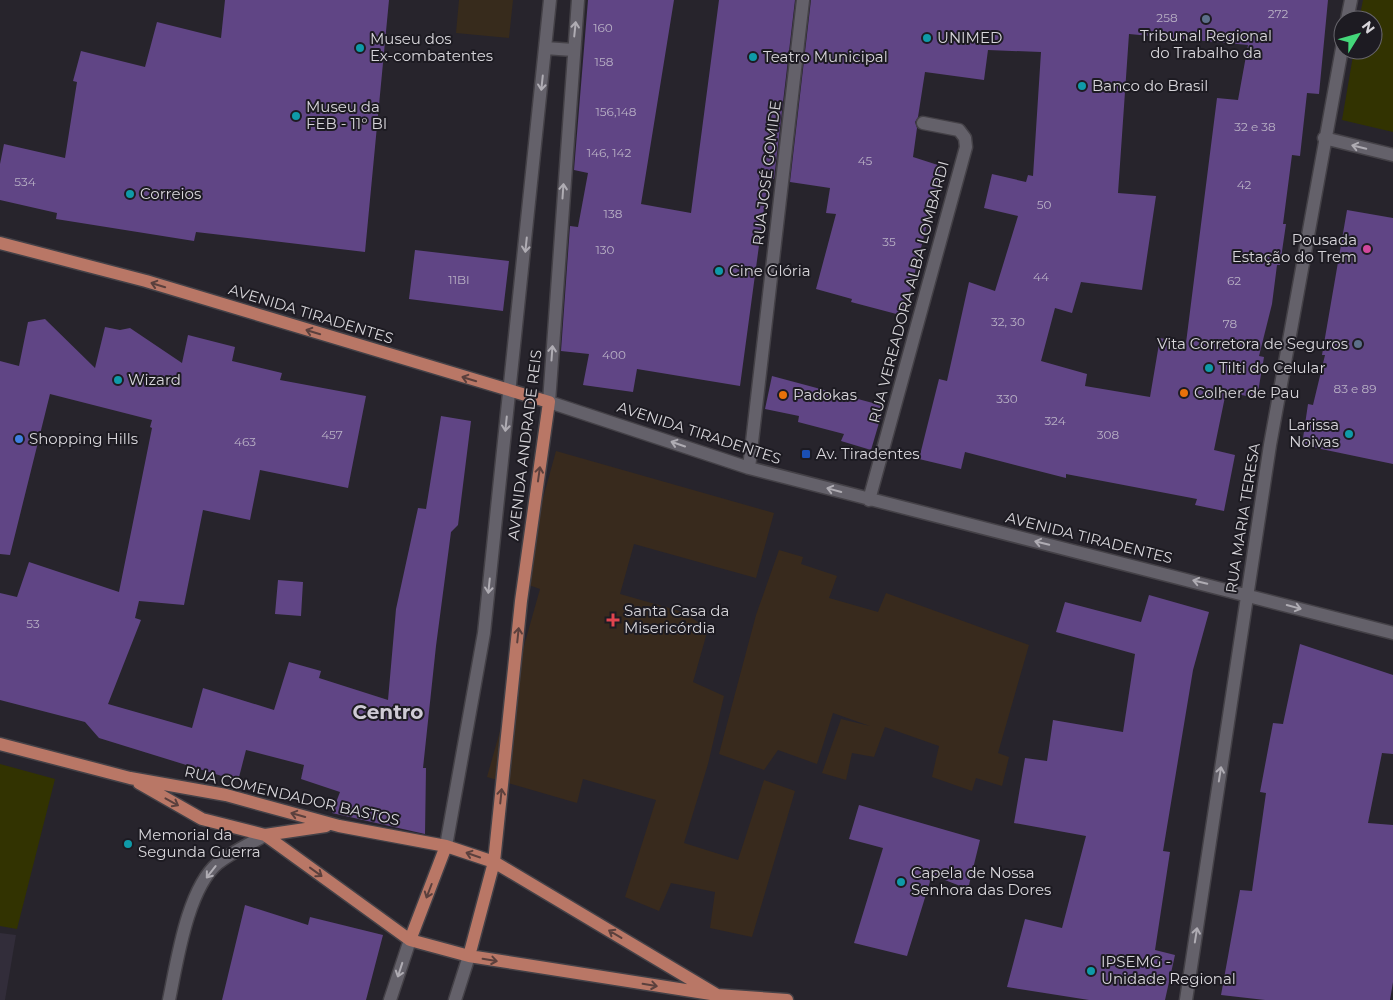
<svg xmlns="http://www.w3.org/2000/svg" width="1393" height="1000" font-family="Montserrat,sans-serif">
<rect width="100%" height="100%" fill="#27242c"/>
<!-- commercial -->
<path fill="#372b1c" d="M459,0h54l-4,38 -53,-5z"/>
<!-- built -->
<path fill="#322d3a" d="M0,933l16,2 -11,65h-5z"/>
<!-- medical -->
<path fill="#382a1d" d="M556,451l218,62 -18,65 -122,-34 -14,50 63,18 25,17 -15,53 31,14 -16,68 -24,79 54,17 26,-80 31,11 -43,146 -42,-9 5,-36 -44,-9 -12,28 -34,-14 31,-97 -73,-21 -6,24 -90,-26 53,-188 -20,-7z
M779,550l24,7 -2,7 36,12 -8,22 49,14 8,-19 143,52 -31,108 11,4 -7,29 -26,-8 -4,13 -40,-14 7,-31 -54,-19 -11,30 -22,-4 -6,27 -24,-7 19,-54 29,7 -37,-13 -16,51 -39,-14 -14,20 -45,-16 37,-139z"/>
<!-- green -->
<path fill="#323301" d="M1363,0h30v132l-51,-12 12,-70h19v-30h-14z
M0,764l55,15 -38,150 -17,-3z"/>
<!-- building -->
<path fill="#604585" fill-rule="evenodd" d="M225,0h164l-24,252 -169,-20 -2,9 -138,-22 1,-6 -57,-13v-36l4,-20 61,14 12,-76 -4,-1 8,-30 64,16 12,-45 64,16z
M588,0h86l-33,204 50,9 28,-213h76l-21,179h-6l-28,207 -103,-17 -4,23 -50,-7 6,-31 -28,-3 9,-125 8,1 10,-54 -14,-3z
M811,0h517l-9,94 -12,-1 -7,63 -8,-1 -9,69h3l-6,41h-3l-5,39 -13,52 5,1 -7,41 -31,-6 -12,58 21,5 -11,56 -29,-6 2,-6 -131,-25v4l-101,-26 -4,17 -42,-10 20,-80 8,2 22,-99 26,9 23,-75 -34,-8 8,-34 34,8 2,-7 5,1 8,-124 -53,-2 -4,30 -59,-8 -7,45 -3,5 2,6 -4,29 28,9 -9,50h-3l-25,100 -53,-14 1,-3 -36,-10 20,-75 -10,-1 4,-25 -40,-6zM1129,34l119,11 -10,55 -21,-2 -31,245 -26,-5 -10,59 -65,-11 2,-12 -46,-13 14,-53 17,5 9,-31 61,8 14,-94 -38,-3z
M1347,210l46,8v246l-91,-19 6,-41 5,1 12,-50h-3z
M415,250l94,11 -6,50 -94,-12z
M45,319l50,49 10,-41 15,3 10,-2 52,35 6,-28 47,12 -3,14 50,12 -2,7 86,16 -18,92 -88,-18 -10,50 -47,-10 -19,95 -45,-4 -4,17 6,2 -33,84 84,24 11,-40 71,22 15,-48 32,9 -2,7 69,22 8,-91 22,-101 8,1 15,-93 30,5 -13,104 -7,7 -15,114 -13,122h3l-1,66 -93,-21 8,-21 -39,-13 3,-14 -58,-15 -8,31 -139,-43 -14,-16 -85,-22v-107l17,4 12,-35 90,30 33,-164 -2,-1 2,-7 -102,-26 -40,161 -10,-1v-193l19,5 9,-44z
M772,376l112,30 -13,44 -30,-9 3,-7 -46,-12 1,-6 -34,-7z
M278,580l25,2 -2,34 -26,-2z
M1149,595l60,17 -16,58 -30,181 7,1 -15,98 20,5 -10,45h-76l-82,-13 18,-68 37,9 24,-92 -72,-13 11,-65 22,3 6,-41 70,12 12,-78 -79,-22 9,-30 76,20z
M1300,644l93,31v79l-11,-1 -14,70 25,2v157l-3,18h-125l-44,-5 19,-105 12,1 14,-98 -6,-1 13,-69 10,1z
M859,805l121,35 -12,49 -36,-14 -25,81 -53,-13 29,-95 -34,-9z
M245,905l63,20 2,-8 73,18 -17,65h-144z"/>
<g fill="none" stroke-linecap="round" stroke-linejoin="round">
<defs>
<path id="minor" d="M578,0l-29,402 200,66 644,165
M1347,20l4,-20
M545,48l28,2
M1324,138l69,17
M749,468l54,-468
M869,500l97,-353 -1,-9 -6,-8 -36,-7
M446,846l38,-213 66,-633
M169,1000c8,-38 18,-111 49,-137 14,-11 32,-19 47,-28
M390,1000l20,-60
M455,1000l14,-44
M1186,1000l84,-555 73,-402"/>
<path id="major" d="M0,243l146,38 403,121 -28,199 -27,261 -25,94
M0,744l130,34 96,17 113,31 107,20 48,16 223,133
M139,783l63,36 63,16 145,105 59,16 248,39 70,5
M265,835l61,-9
M410,940l36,-94"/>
</defs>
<!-- minor casing -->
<use href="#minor" stroke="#444147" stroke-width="15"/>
<!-- major casing -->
<use href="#major" stroke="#444147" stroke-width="15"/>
<!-- minor -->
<use href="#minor" stroke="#64616a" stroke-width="12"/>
<!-- major -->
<use href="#major" stroke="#b97766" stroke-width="12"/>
</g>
<!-- one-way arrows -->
<defs><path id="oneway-shaft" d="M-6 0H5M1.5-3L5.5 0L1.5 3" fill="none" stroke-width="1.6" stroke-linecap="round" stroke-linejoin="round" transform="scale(1.25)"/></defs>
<g stroke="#afacb3">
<use href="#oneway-shaft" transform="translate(575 29) rotate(-84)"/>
<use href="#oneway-shaft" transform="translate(542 83) rotate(96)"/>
<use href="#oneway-shaft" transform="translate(1359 147) rotate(-166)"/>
<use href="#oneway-shaft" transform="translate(563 191) rotate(-86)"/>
<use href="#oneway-shaft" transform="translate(526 245) rotate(96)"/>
<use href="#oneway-shaft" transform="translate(552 353) rotate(-86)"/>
<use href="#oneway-shaft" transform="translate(506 424) rotate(96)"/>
<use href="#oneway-shaft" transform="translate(678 444) rotate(-161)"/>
<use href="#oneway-shaft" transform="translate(834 490) rotate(-165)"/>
<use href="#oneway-shaft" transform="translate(1042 543) rotate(-166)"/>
<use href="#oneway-shaft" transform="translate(1200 582) rotate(-166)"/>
<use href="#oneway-shaft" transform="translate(489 586) rotate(96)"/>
<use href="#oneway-shaft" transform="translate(1294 607) rotate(15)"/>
<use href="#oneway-shaft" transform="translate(1220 774) rotate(-81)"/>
<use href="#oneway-shaft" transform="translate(211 872) rotate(128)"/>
<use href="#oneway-shaft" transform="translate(1196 935) rotate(-81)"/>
<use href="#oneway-shaft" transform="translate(400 970) rotate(108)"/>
</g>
<g stroke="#5b403d">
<use href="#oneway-shaft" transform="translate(158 285) rotate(-163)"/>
<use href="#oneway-shaft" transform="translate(313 332) rotate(-163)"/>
<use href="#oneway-shaft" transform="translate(469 379) rotate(-163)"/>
<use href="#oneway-shaft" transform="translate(539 474) rotate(-82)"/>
<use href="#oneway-shaft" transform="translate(518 635) rotate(-84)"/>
<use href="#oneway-shaft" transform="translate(501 796) rotate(-84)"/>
<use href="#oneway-shaft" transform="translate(172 802) rotate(29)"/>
<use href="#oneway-shaft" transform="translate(298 815) rotate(-164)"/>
<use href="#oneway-shaft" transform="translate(473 855) rotate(-161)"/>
<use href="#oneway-shaft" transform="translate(316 872) rotate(36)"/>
<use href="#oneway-shaft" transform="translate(429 891) rotate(111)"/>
<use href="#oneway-shaft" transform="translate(615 934) rotate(-149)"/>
<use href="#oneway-shaft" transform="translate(490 960) rotate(9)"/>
<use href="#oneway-shaft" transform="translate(650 985) rotate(9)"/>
</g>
<!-- markers -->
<g fill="#5c6f8a" stroke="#1d1b22" stroke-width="2">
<circle cx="1206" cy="19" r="5"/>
<circle cx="1358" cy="344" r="5"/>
</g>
<g fill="#0f9aa8" stroke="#1d1b22" stroke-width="2">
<circle cx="927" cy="38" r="5"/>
<circle cx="360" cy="48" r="5"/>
<circle cx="753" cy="57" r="5"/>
<circle cx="1082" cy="86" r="5"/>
<circle cx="296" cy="116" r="5"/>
<circle cx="130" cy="194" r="5"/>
<circle cx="719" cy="271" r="5"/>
<circle cx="1209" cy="368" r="5"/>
<circle cx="118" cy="380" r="5"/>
<circle cx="1349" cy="434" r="5"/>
<circle cx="128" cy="844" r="5"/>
<circle cx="901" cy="882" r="5"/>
<circle cx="1091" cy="971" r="5"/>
</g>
<circle fill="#d1479c" stroke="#1d1b22" stroke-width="2" cx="1367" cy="249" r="5"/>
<g fill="#e8710a" stroke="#1d1b22" stroke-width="2">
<circle cx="1184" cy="393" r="5"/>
<circle cx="783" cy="395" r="5"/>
</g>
<circle fill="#3f7fe0" stroke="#1d1b22" stroke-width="2" cx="19" cy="439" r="5"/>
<rect fill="#1a4fb4" stroke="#1d1b22" stroke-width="2" x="801" y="449" width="10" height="10" rx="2.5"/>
<path fill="#e0444e" stroke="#1d1b22" stroke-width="2" d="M610.5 612.5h5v5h5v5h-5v5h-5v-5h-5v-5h5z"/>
<g text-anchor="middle" stroke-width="4" stroke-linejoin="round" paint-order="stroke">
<!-- number labels -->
<g font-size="12" fill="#b9b1c5">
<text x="1278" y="18">272</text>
<text x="1167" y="22">258</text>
<text x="603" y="32">160</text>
<text x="604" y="66">158</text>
<text x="616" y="116">156,148</text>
<text x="1255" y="131">32 e 38</text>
<text x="609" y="157">146, 142</text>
<text x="865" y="165">45</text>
<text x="25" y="186">534</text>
<text x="1244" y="189">42</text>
<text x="1044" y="209">50</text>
<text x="613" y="218">138</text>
<text x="889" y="246">35</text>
<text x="605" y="254">130</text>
<text x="1041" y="281">44</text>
<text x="459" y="284">11BI</text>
<text x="1234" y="285">62</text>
<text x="1008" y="326">32, 30</text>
<text x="1230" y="328">78</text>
<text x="614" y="359">400</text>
<text x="1355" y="393">83 e 89</text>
<text x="1007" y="403">330</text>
<text x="1055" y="425">324</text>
<text x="332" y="439">457</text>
<text x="1108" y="439">308</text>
<text x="245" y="446">463</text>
<text x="33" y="628">53</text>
</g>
<!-- poi labels -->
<g font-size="15" fill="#d7d5da" stroke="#1d1b22" text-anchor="start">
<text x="1206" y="41" text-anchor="middle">Tribunal Regional<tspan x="1206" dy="17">do Trabalho da</tspan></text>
<text x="937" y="43">UNIMED</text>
<text x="370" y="44">Museu dos<tspan x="370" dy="17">Ex-combatentes</tspan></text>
<text x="763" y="62">Teatro Municipal</text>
<text x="1092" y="91">Banco do Brasil</text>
<text x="306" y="112">Museu da<tspan x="306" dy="17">FEB - 11° BI</tspan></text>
<text x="140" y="199">Correios</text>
<text x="1357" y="245" text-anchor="end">Pousada<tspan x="1357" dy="17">Estação do Trem</tspan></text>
<text x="729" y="276">Cine Glória</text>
<text x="1348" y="349" text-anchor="end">Vita Corretora de Seguros</text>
<text x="1219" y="373">Tilti do Celular</text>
<text x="128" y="385">Wizard</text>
<text x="1194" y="398">Colher de Pau</text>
<text x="793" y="400">Padokas</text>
<text x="1339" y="430" text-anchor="end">Larissa<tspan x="1339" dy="17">Noivas</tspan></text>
<text x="29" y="444">Shopping Hills</text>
<text x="816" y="459">Av. Tiradentes</text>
<text x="624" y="616">Santa Casa da<tspan x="624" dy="17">Misericórdia</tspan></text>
<text x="138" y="840">Memorial da<tspan x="138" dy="17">Segunda Guerra</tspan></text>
<text x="911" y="878">Capela de Nossa<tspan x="911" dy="17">Senhora das Dores</tspan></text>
<text x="1101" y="967">IPSEMG -<tspan x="1101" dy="17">Unidade Regional</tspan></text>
</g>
<!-- street labels -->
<g font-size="15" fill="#d7d5da" stroke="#1d1b22">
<text transform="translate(767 173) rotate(-83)" y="5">RUA JOSÉ GOMIDE</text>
<text transform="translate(909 292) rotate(-75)" y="5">RUA VEREADORA ALBA LOMBARDI</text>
<text transform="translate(311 314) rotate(17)" y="5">AVENIDA TIRADENTES</text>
<text transform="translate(699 433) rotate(18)" y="5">AVENIDA TIRADENTES</text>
<text transform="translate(525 445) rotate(-83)" y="5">AVENIDA ANDRADE REIS</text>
<text transform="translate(1243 518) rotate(-81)" y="5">RUA MARIA TERESA</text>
<text transform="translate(1089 538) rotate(14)" y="5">AVENIDA TIRADENTES</text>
<text transform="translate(292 796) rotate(13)" y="5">RUA COMENDADOR BASTOS</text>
</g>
<!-- district labels -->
<g font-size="20" font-weight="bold" fill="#cfcbd5" stroke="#1d1b22">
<text x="388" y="719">Centro</text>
</g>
</g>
<!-- north arrow -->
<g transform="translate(1358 35) rotate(53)"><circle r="24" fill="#1d1b22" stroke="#67656c"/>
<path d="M0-4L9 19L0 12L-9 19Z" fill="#44d77a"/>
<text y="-8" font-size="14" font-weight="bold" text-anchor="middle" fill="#d7d5da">N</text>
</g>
</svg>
